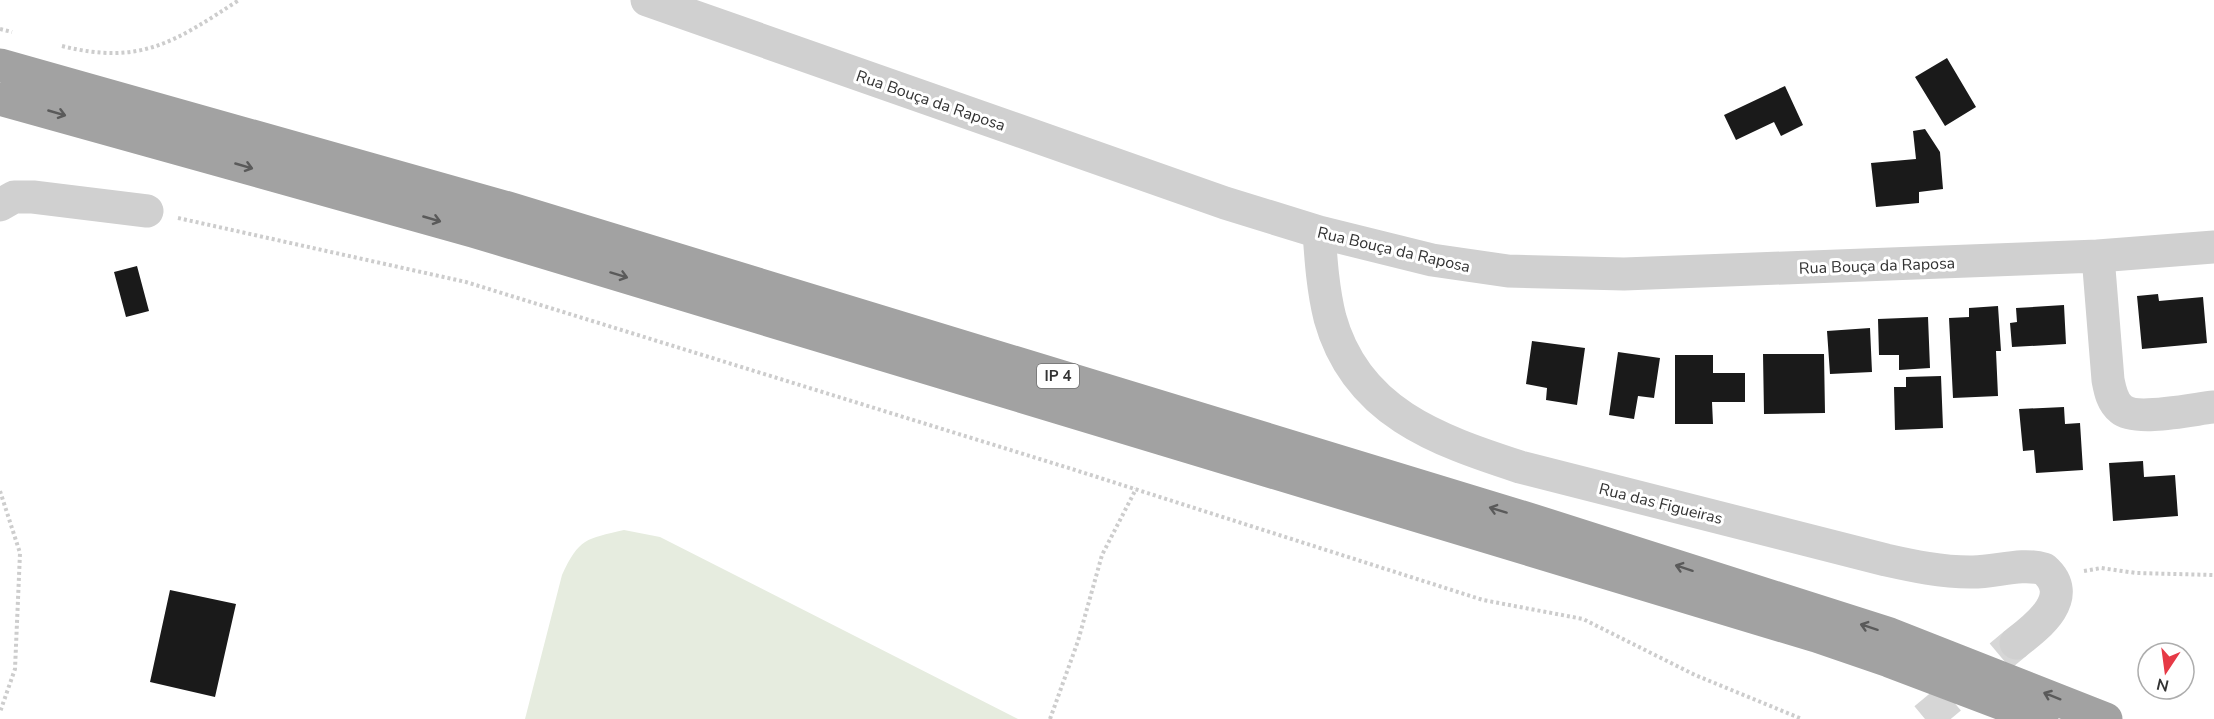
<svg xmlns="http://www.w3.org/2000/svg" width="2214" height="719" font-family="'Nunito Sans',sans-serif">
<rect width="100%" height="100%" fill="#fff"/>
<!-- green -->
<path fill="#e6ecdf" d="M624,530l36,7 358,182h-493l37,-144c17,-37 24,-36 62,-45z"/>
<!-- building -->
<path fill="#1a1a1a" d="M1947,58l29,49 -31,19 -30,-49z
M1785,86l18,39 -22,11 -7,-14 -38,18 -12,-25z
M1925,129l15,23 3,37 -24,3v11l-43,4 -5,-44 45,-4 -3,-28z
M137,266l12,45 -23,6 -12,-45z
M2158,294l1,7 44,-4 4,46 -65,6 -5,-53z
M2064,305l2,39 -54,3 -2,-24 7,-1 -1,-14z
M1998,306l3,45h-5l2,45 -45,2 -4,-80 20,-1v-9z
M1928,317l2,51 -31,2v-15h-20l-1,-36z
M1870,328l2,44 -42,2 -3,-43z
M1532,341l53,7 -8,57 -31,-5 1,-12 -21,-4z
M1618,352l42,6 -6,40 -16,-2 -4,23 -25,-4z
M1763,354h61l1,59 -61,1z
M1675,355h38v18h32v29h-33l1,22h-38z
M1941,376l2,52 -48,2 -1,-43h12v-10z
M2064,407l1,17 15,-1 3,47 -47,3 -2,-23 -11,1 -4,-42z
M2143,461l1,16 31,-2 3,41 -65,5 -4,-58z
M170,590l66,14 -21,93 -65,-15z"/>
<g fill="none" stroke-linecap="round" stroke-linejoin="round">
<!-- minor-tunnel -->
<path stroke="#d6d6d6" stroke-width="33" stroke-dasharray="33 16" stroke-linecap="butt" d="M1925,719l91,-76"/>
<!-- path -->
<path stroke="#cdcdcd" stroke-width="4" stroke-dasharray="3 3" stroke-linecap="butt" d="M0,29l12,3
M62,46c79,20 114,-5 177,-46
M178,218l288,64 606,187 411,131 100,19 112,56 107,44
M0,491l20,62 -5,116 -15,43
M2084,571l17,-3 35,5 78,2
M1050,719l28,-78 24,-86 34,-66"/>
<!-- minor -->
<path stroke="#d0d0d0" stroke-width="33" d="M647,0l578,203 94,29 113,28 76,11 116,3 474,-18 116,-9
M0,205l14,-8h19l114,14
M1319,232c2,29 4,58 11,86 26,94 107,122 190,149l366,93c27,6 55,12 84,12 24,1 50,-10 74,-3 32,28 -6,57 -28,74
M2098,256l10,124c2,10 4,22 13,29 15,13 73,0 93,-2"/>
<!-- trunk -->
<path stroke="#a2a2a2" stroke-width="33" d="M0,65l508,143 1024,312 358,114 216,85
M0,99l473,132 1343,405 73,25 153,58"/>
</g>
<!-- one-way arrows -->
<defs><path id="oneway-shaft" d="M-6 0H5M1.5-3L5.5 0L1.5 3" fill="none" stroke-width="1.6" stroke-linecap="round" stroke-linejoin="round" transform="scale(1.5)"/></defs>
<g stroke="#5a5a5a">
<use href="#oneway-shaft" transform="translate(57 113) rotate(16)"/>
<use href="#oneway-shaft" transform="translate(244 166) rotate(16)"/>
<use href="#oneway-shaft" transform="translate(432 219) rotate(16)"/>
<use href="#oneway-shaft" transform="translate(619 275) rotate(17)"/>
<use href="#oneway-shaft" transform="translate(1498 510) rotate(-163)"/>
<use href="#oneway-shaft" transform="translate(1684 568) rotate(-162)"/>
<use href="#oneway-shaft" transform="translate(1869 627) rotate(-162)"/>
<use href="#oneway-shaft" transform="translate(2052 696) rotate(-158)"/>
</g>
<g text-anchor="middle" stroke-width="6" stroke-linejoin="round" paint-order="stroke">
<!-- shield labels -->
<rect fill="#fff" stroke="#707070" stroke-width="1.5" x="1037" y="364" width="42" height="24" rx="4.5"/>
<g font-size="15" font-weight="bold" fill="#333">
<text x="1058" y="381">IP 4</text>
</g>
<!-- street labels -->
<g font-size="16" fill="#333" stroke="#fff">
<text transform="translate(931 100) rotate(19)" y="6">Rua Bouça da Raposa</text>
<text transform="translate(1394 249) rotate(13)" y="6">Rua Bouça da Raposa</text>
<text transform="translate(1877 265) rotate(-2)" y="6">Rua Bouça da Raposa</text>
<text transform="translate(1661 503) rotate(14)" y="6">Rua das Figueiras</text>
</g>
</g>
<!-- north arrow -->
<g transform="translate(2166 671) rotate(193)"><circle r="28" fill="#ffffff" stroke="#adadad" stroke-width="1.5"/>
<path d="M0-4.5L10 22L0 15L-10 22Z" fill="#e63946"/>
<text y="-9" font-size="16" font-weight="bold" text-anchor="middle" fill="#333333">N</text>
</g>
</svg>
